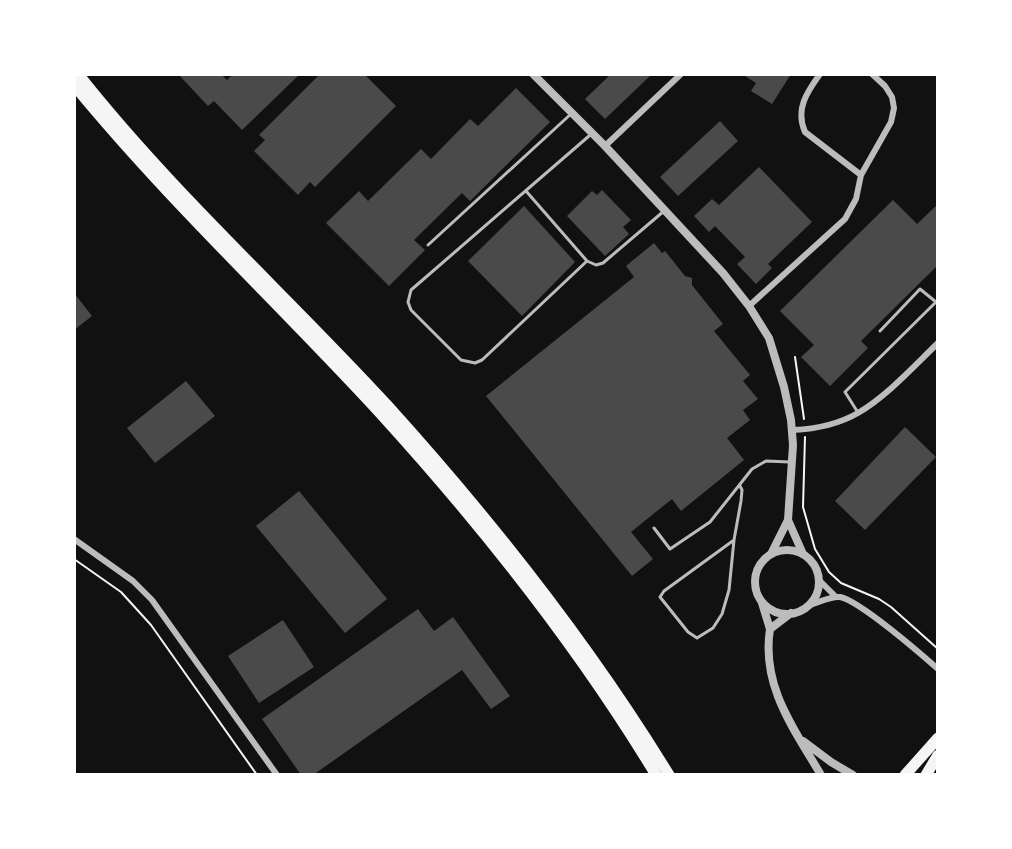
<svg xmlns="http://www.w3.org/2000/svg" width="1012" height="849" font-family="'Golos Text',sans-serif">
<rect width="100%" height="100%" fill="#111"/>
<!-- building -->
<path fill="#4a4a4a" d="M178,74h43l6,6 6,-6h67l-58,56 -28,-29 -6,5z
M320,74h44l32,32 -81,81 -5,-5 -12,13 -44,-44 11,-11 -6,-5z
M611,74h41l-47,45 -20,-20z
M747,74h44l-19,30 -21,-13 5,-8 -11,-7z
M516,88l34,34 -80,79 -8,-8 -48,47 11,10 -36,36 -63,-63 33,-32 9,10 53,-52 10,10 39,-40 8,7z
M720,121l18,20 -60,55 -18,-19z
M759,167l53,55 -44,42 4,4 -16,16 -19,-20 8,-7 -30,-31 -6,6 -15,-16 18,-17 7,6z
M602,190l29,30 -8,7 6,7 -24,22 -38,-40 25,-25 5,4z
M893,200l24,24 21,-20v61l-77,76 7,7 -38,38 -29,-29 13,-12 -34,-34z
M524,206l51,56 -53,54 -54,-55z
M654,243l8,10 3,-2 20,25 7,2v7l31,39 -9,7 36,44 -7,6 15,18 -15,11 7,10 -23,18 17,22 -63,51 -9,-12 -41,33 22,27 -21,17 -146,-180 148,-119 -8,-11z
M74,293l18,23 -18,14z
M186,381l29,35 -60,47 -28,-35z
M905,427l31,30 -71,73 -30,-29z
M299,491l88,108 -42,34 -89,-107z
M418,609l16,22 19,-14 57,79 -19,13 -29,-39 -149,105h-12l-39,-56z
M283,620l31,47 -55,36 -31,-47z"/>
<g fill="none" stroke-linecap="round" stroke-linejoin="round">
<!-- path -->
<path stroke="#f5f5f5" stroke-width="2" d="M795,357l9,62
M805,437l-2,70 12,42 14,23 12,11 38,16 12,8 47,42
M74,559l47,33 30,33 106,150"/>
<!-- service -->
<path stroke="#bcbcbc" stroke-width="3" d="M589,136l-178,154 -3,12 3,8 50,50 14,3 7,-3 105,-99 9,4 7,-2 61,-52
M526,191l61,70
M428,245l144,-132
M880,331l40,-42 16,13
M857,411l-12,-19 91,-90 2,2
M654,528l16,21 40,-27 42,-53 14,-8 23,1
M734,540l-70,51 -4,6 28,35 9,6 16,-10 9,-14 7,-24 5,-50 7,-39 1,-11 -2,-4"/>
<!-- minor -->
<path stroke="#bcbcbc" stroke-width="6" d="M820,74c-13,18 -25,35 -15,58l56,43
M605,146l76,-72
M749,306l96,-87 11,-20 5,-24 30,-53 3,-14 -2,-11 -7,-11 -13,-12
M793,430c22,-1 46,-6 65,-17 30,-18 55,-46 80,-70
M74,539l59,42 19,19 125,175
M819,580l17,17
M809,605c9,-2 21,-9 31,-8 20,4 81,57 98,72"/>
<!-- tertiary -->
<path stroke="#bcbcbc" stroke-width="8" d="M533,74l72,72 118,127 26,33 20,32 15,49 7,33 2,25 -5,75 -17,34
M788,520l15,34
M755 582a32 32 0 1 1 64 0a32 32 0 1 1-64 0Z
M762,603l8,26
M791,613l-21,16c-9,57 24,100 51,146
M803,741l28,21 22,13"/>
<!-- trunk -->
<path stroke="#f5f5f5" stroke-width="11" d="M78,74c94,119 207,220 309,331 104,115 201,238 282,370
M74,85c95,116 205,218 306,328 102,112 198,233 276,362
M905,775l33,-37
M926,775l12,-20"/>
</g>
<!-- border -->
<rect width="1012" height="849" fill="none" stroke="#ffffff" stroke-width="152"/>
</svg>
